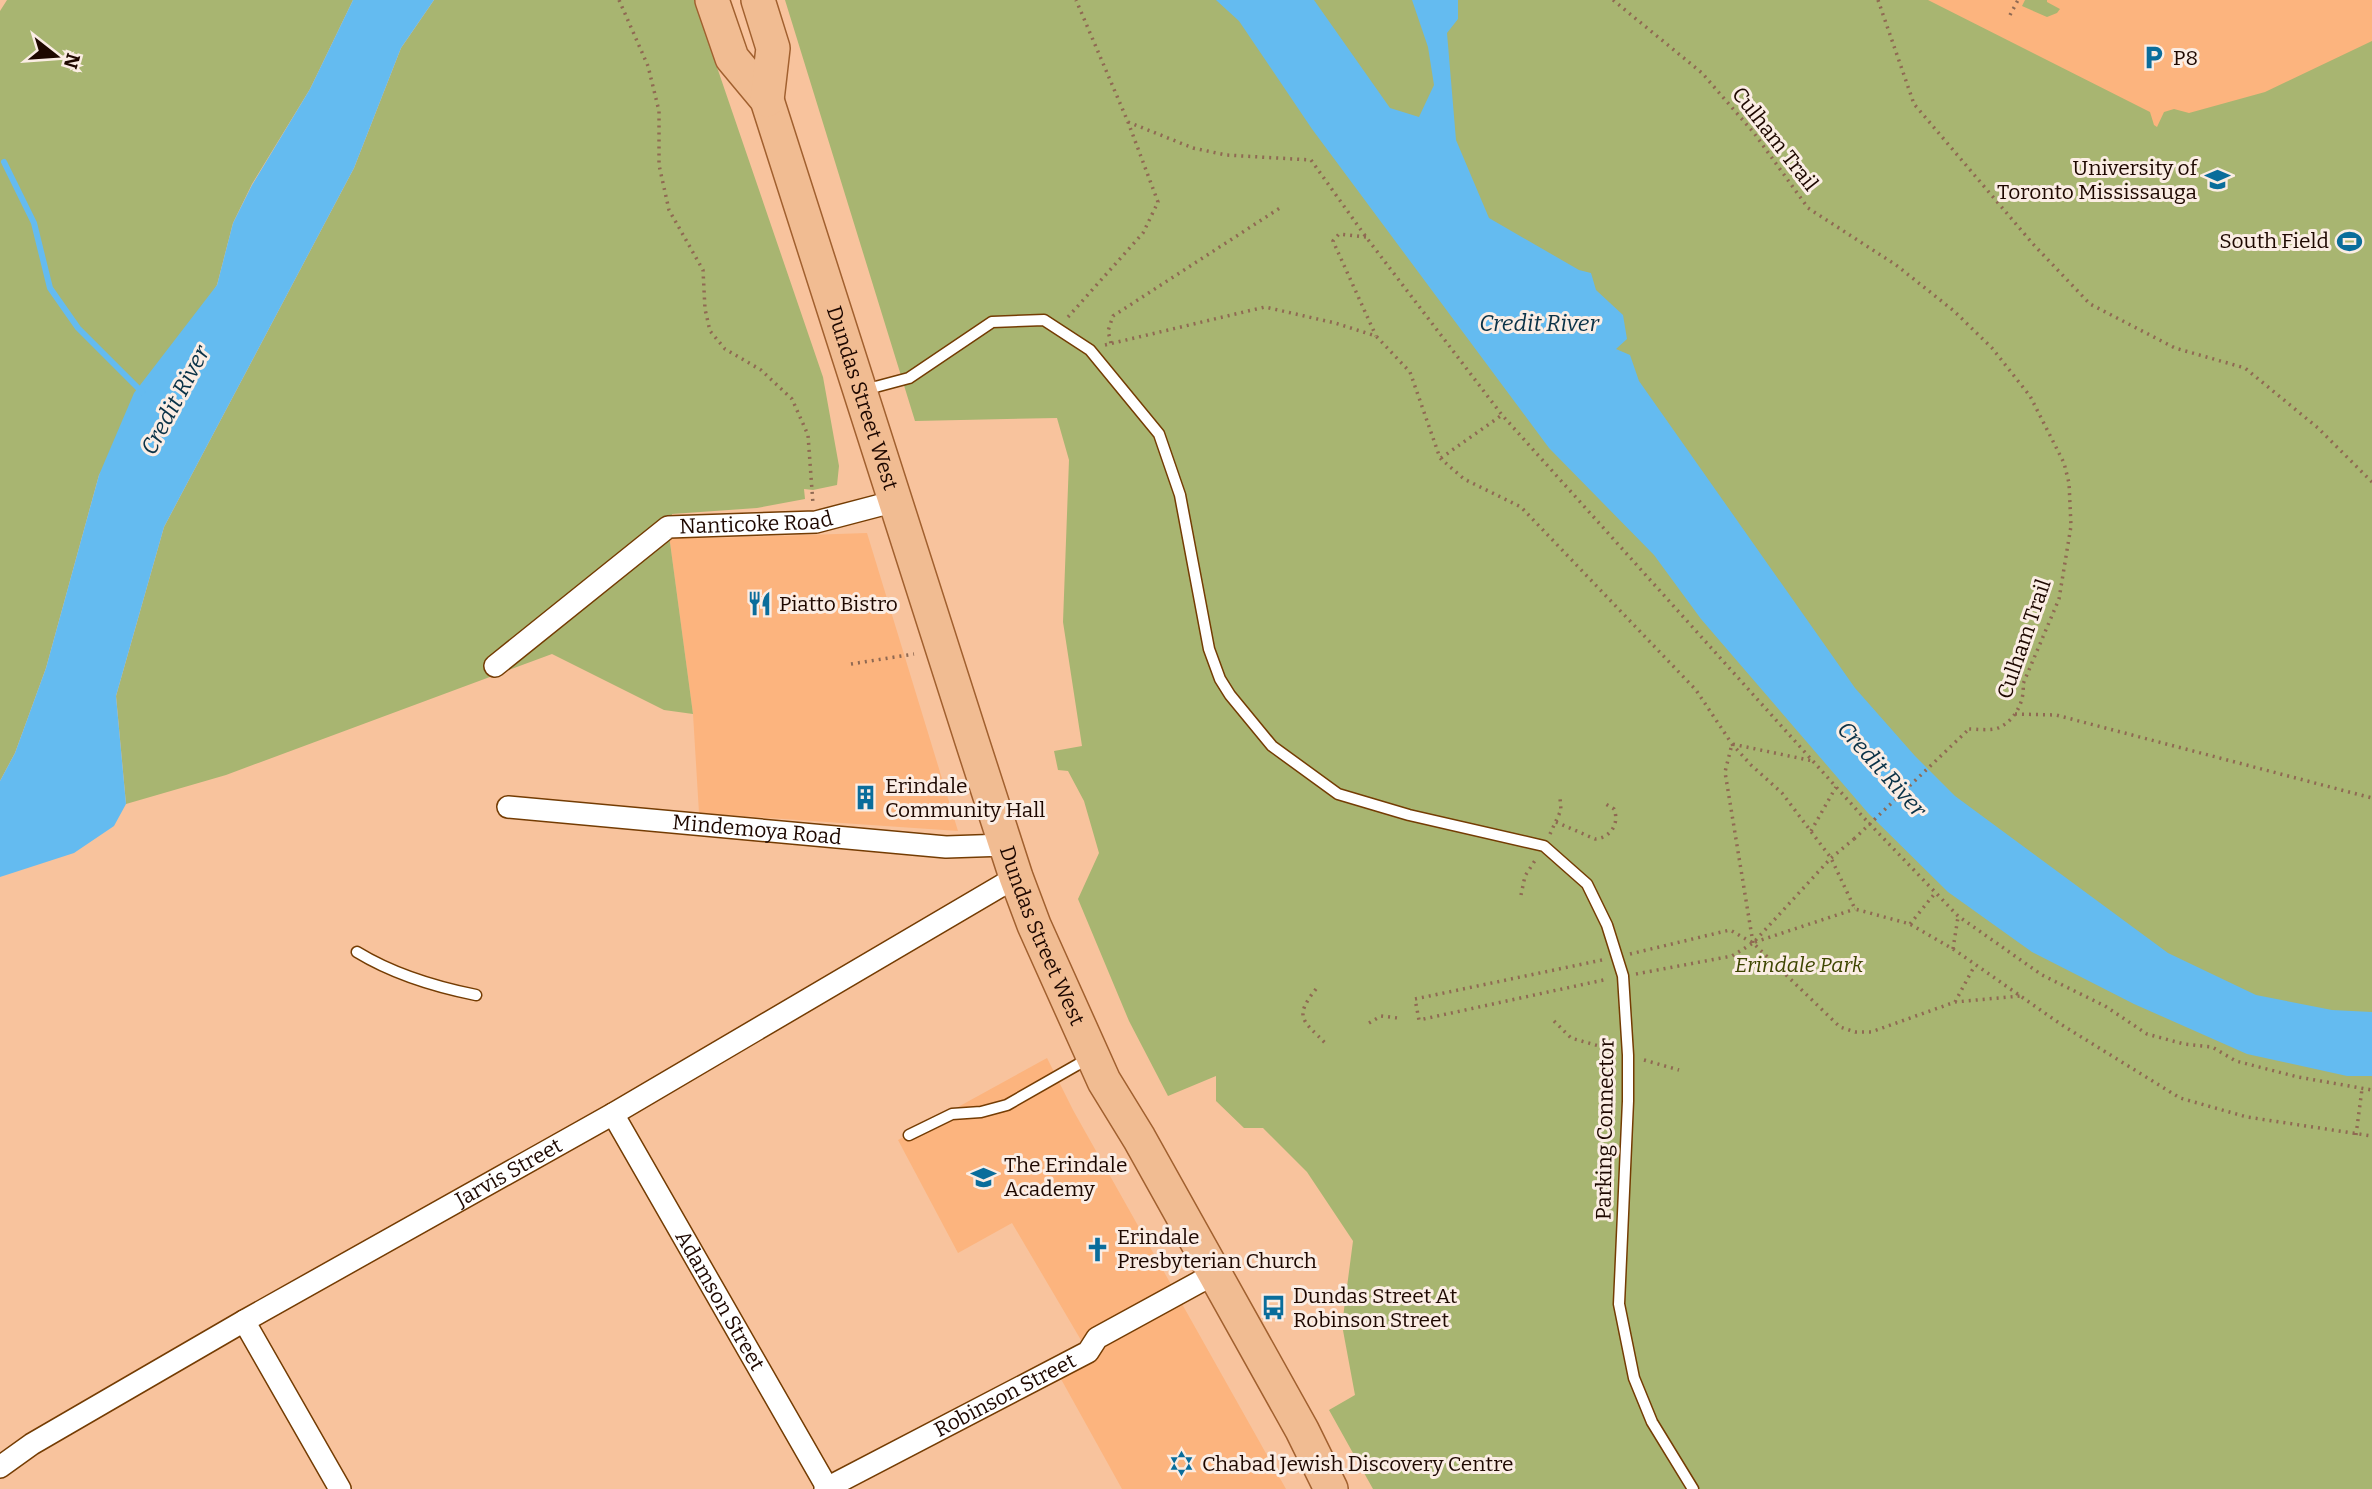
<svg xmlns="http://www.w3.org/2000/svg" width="2372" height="1489" viewBox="0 0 2372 1489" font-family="Bitter,serif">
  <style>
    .built { fill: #fcb47e }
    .green { fill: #a8b571 }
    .water { fill: #64bbf0 }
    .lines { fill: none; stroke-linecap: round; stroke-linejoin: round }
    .stream { stroke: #64bbf0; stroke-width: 6 }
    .service-casing { stroke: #743c03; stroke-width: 13 }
    .minor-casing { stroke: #743c03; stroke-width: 24 }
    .primary-casing { stroke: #a1602f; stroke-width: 36 }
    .path { stroke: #8f6952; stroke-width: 3.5; stroke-dasharray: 2 5; stroke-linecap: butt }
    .service { stroke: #fff; stroke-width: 10 }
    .minor { stroke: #fff; stroke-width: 21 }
    .primary { stroke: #f1bc92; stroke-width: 33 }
    .path-bridge { stroke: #8f6952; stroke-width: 3.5; stroke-dasharray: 2 5; stroke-linecap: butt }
    .labels { text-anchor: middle; stroke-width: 6; stroke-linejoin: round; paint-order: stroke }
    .poi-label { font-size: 21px; fill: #1e0800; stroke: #fbede4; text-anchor: start }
    .street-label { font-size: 21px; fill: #1e0800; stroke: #fbede4 }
    .park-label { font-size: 21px; font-style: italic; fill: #3d4500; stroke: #fbede4 }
    .water-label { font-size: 23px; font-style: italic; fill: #0a3247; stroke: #fbede4 }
  </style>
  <rect width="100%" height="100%" fill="#f8c39d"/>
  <path class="built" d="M 1773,0 L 2372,0 L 2372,482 L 1887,39 Z
    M 867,533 L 958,831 L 699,813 L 693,714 L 669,535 L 714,538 Z
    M 1047,1058 L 1073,1110 L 1286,1489 L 1122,1489 L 1056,1370 L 1088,1352 L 1012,1223 L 958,1253 L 898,1140 Z"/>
  <path class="green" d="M 7,0 L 353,0 L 310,89 L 252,184 L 233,223 L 217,285 L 99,475 L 46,668 L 15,753 L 0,781 L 0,11 Z
    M 434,0 L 694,0 L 823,377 L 839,466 L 837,485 L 813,490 L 804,489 L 805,499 L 757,508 L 672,514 L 669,535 L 693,714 L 664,710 L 552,654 L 226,775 L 126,804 L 116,696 L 164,527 L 354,168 L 401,48 Z
    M 785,0 L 1928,0 L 2150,112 L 2154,125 L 2157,127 L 2164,112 L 2174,109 L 2189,113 L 2265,92 L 2372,41 L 2372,1489 L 1373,1489 L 1329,1410 L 1355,1395 L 1342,1325 L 1353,1241 L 1307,1172 L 1263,1128 L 1244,1128 L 1216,1101 L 1216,1076 L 1168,1096 L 1129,1021 L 1078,899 L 1099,853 L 1084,801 L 1068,771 L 1058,770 L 1054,751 L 1082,746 L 1063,622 L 1069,460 L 1057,418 L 915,421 Z
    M 2025,0 L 2047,0 L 2047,2 L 2060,9 L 2057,13 L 2047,17 L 2022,6 Z"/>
  <path class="water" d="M 353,0 L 434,0 L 401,48 L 354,168 L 164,527 L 116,696 L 126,804 L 114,826 L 74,853 L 0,877 L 0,781 L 15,753 L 46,668 L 99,475 L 134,393 L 217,285 L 233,223 L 252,185 L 310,89 Z
    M 1216,0 L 1314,0 L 1390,108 L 1419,117 L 1434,85 L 1428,47 L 1412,0 L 1458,0 L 1458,19 L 1447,33 L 1456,140 L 1489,218 L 1579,270 L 1591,273 L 1596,290 L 1623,315 L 1627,339 L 1616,349 L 1630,355 L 1639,381 L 1855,688 L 1915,756 L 1955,796 L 2168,953 L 2256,995 L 2332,1010 L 2372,1012 L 2372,1076 L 2347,1076 L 2247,1054 L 2134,1004 L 2032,952 L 1948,892 L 1868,813 L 1701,619 L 1654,555 L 1549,448 L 1312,129 L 1239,21 Z"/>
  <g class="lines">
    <path class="stream" d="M 4,162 L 34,223 L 50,288 L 78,328 L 142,392"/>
    <defs>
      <path id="service" d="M 864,390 L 909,378 L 992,322 L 1044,320 L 1090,350 L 1159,434 L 1180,495 L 1209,649 L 1220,679 L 1230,695 L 1272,746 L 1338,794 L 1409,815 L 1544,846 L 1587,884 L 1607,925 L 1623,976 L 1628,1055 L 1628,1101 L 1619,1304 L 1634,1378 L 1652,1422 L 1693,1489
        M 357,952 C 393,974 436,987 476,995
        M 909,1135 L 952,1114 L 981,1112 L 1007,1105 L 1091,1057"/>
      <g id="minor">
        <path id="s1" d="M 495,666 L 668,527 L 816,522 L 896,501"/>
        <path id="s2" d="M 508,807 L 946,847 L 1006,845"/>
        <path id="s3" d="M 613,1114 L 828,1489"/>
        <path d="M 244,1321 L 340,1489"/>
        <path id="s4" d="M 0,1467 L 32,1444 L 244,1321 L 613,1114 L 1016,877"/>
        <path id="s5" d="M 825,1489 L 1088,1352 L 1097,1338 L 1214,1274"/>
      </g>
      <g id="primary">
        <path id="s6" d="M 712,0 L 732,58 L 767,100 L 972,741 L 1016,877 L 1034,925 L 1104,1081 L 1139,1138 L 1302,1430 L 1331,1489"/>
        <path d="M 758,0 L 773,48 L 767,100"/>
      </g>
    </defs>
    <use href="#service" class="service-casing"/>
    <use href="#minor" class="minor-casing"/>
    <use href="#primary" class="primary-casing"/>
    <path class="path" d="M 619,0 L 648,66 L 659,111 L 659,165 L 669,210 L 703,270 L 705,309 L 710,331 L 725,349 L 761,370 L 792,399 L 808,435 L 813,504
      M 1613,0 L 1702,73 L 1754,133 L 1808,208 L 1896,265 L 1954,311 L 1992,348 L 2030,396 L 2064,463 L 2069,483 L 2071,526 L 2059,599 L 2023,684 C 2025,701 2015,721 1998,728 C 1991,731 1977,729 1969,729
      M 1878,0 L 1914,104 L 2033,244 L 2090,304 L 2175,348 L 2245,368 L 2318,428 L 2372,482
      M 2010,15 L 2018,0
      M 1128,122 L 1193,148 L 1226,155 L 1311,160 L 1366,237 L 1502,415 L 1864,818 L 1958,916 L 2042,975 L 2105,1006 L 2147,1034 L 2184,1044 L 2212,1047 L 2236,1061 L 2298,1077 L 2372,1090
      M 1366,237 L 1339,234 L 1333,241 L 1376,336
      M 1068,317 L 1143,233 L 1158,202 L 1128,122 L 1076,0
      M 1111,343 L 1108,331 L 1113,316 L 1283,206
      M 1105,345 L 1265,307 L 1335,323 L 1376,336 L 1410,372 L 1440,458 L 1464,479 L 1521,507 L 1696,690 L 1732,744 L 1751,765 L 1782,793 L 1831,858 L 1855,909 L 1910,924 L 1953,949 L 2062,1025 L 2180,1098 L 2247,1117 L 2372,1136
      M 1441,458 L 1502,415
      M 851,664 L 914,654
      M 2015,714 L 2056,715 L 2372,798
      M 1556,822 L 1595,839 C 1610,838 1620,824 1614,809 L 1604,803
      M 1811,831 L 1836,787
      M 1550,834 L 1561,810 L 1560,798
      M 1521,895 L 1525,876 L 1536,859
      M 1910,924 L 1936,892
      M 1755,942 L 1855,909
      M 1753,943 L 1725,772 L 1732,744 L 1813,761
      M 1953,949 L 1958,917
      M 1630,954 L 1730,930 L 1753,943 L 1840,1027 L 1855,1032 L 1871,1032 L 1955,1002 L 2020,996
      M 1602,960 L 1415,999 L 1419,1020 L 1608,979
      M 1636,974 L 1732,956 L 1753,943 L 1831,858 L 1854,839
      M 1316,989 C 1293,1018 1303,1020 1326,1044
      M 1955,1002 L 1975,965
      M 1554,1021 L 1571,1038 L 1613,1050
      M 1369,1023 L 1381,1016 L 1398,1018
      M 1644,1060 L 1679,1070
      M 2356,1135 L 2362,1089"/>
    <use href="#service" class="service"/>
    <use href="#minor" class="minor"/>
    <use href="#primary" class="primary"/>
    <path class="path-bridge" d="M 1854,839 L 1969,729"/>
  </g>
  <defs>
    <symbol id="parking-bare" viewBox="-9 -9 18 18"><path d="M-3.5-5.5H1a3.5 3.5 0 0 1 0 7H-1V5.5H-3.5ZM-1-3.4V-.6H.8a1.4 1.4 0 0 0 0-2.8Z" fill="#0a6d9b" stroke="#fbede4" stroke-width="2.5" paint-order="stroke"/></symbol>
    <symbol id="university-bare" viewBox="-9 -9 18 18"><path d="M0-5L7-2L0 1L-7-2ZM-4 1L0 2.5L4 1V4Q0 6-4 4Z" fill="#0a6d9b" stroke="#fbede4" stroke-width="2.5" paint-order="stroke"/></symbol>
    <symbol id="stadium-bare" viewBox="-9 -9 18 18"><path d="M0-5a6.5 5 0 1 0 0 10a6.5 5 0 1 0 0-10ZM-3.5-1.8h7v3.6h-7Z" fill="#0a6d9b" stroke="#fbede4" stroke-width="2.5" paint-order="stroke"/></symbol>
    <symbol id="restaurant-bare" viewBox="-9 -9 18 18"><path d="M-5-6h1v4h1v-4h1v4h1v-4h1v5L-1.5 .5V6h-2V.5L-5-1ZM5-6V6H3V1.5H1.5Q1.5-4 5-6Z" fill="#0a6d9b" stroke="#fbede4" stroke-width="2.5" paint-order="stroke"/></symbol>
    <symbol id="building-bare" viewBox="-9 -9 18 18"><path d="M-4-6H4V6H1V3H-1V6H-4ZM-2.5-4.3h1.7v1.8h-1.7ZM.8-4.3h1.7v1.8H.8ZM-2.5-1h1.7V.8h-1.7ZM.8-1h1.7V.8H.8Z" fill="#0a6d9b" stroke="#fbede4" stroke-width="2.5" paint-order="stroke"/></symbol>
    <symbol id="school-bare" viewBox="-9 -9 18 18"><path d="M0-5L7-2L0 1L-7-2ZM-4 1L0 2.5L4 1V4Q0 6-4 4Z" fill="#0a6d9b" stroke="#fbede4" stroke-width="2.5" paint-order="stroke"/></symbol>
    <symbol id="church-bare" viewBox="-9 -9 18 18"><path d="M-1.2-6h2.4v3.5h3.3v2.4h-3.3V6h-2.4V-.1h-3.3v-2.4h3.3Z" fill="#0a6d9b" stroke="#fbede4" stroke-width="2.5" paint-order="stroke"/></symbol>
    <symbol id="bus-bare" viewBox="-9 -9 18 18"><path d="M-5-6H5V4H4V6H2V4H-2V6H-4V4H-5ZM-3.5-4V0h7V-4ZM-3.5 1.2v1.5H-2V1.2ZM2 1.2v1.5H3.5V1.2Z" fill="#0a6d9b" stroke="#fbede4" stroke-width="2.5" paint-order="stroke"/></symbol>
    <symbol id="synagogue-bare" viewBox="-9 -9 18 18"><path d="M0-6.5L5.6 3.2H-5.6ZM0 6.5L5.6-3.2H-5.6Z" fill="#0a6d9b" stroke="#fbede4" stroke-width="2.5" paint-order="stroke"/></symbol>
  </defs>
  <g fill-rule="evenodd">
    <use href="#parking-bare" x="2136" y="40" width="35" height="35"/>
    <use href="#university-bare" x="2200" y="162" width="35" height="35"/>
    <use href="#stadium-bare" x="2332" y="224" width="35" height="35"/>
    <use href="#restaurant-bare" x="742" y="586" width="35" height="35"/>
    <use href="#building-bare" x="848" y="780" width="35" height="35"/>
    <use href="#school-bare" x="966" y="1160" width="35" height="35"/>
    <use href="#church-bare" x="1080" y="1232" width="35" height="35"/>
    <use href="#bus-bare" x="1256" y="1290" width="35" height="35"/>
    <use href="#synagogue-bare" x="1164" y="1446" width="35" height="35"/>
  </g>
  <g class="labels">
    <g class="poi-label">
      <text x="2173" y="65">P8</text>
      <text x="2197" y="175" text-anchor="end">University of<tspan x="2197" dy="24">Toronto Mississauga</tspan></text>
      <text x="2329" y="248" text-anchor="end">South Field</text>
      <text x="779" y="611">Piatto Bistro</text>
      <text x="885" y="793">Erindale<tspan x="885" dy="24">Community Hall</tspan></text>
      <text x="1004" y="1172">The Erindale<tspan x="1004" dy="24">Academy</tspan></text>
      <text x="1117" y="1244">Erindale<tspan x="1117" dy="24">Presbyterian Church</tspan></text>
      <text x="1293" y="1303">Dundas Street At<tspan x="1293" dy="24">Robinson Street</tspan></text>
      <text x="1202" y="1471">Chabad Jewish Discovery Centre</text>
    </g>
    <g class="street-label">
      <text transform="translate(1775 139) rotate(52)" y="7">Culham Trail</text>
      <text dy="7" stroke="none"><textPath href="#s6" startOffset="429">Dundas Street West</textPath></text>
      <text dy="7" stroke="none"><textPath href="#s1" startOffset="310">Nanticoke Road</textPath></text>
      <text transform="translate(2024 639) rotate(-71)" y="7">Culham Trail</text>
      <text dy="7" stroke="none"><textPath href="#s2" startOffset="250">Mindemoya Road</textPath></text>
      <text dy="7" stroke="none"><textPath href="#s6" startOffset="996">Dundas Street West</textPath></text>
      <text transform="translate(1605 1129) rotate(-89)" y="7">Parking Connector</text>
      <text dy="7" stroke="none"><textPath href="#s4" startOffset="588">Jarvis Street</textPath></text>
      <text dy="7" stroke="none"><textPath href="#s3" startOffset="215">Adamson Street</textPath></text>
      <text dy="7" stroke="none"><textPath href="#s5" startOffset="203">Robinson Street</textPath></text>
    </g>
    <g class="park-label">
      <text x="1799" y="972">Erindale Park</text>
    </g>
    <g class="water-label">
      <text x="1539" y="331">Credit River</text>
      <text transform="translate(175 400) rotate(-62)" y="8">Credit River</text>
      <text transform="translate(1882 769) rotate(48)" y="8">Credit River</text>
    </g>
  </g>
  <g transform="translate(56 56) rotate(107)" stroke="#fbede4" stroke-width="5" paint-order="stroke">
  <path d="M0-5L12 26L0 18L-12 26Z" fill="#1e0800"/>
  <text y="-10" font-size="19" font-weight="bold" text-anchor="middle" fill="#1e0800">N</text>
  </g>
</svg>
